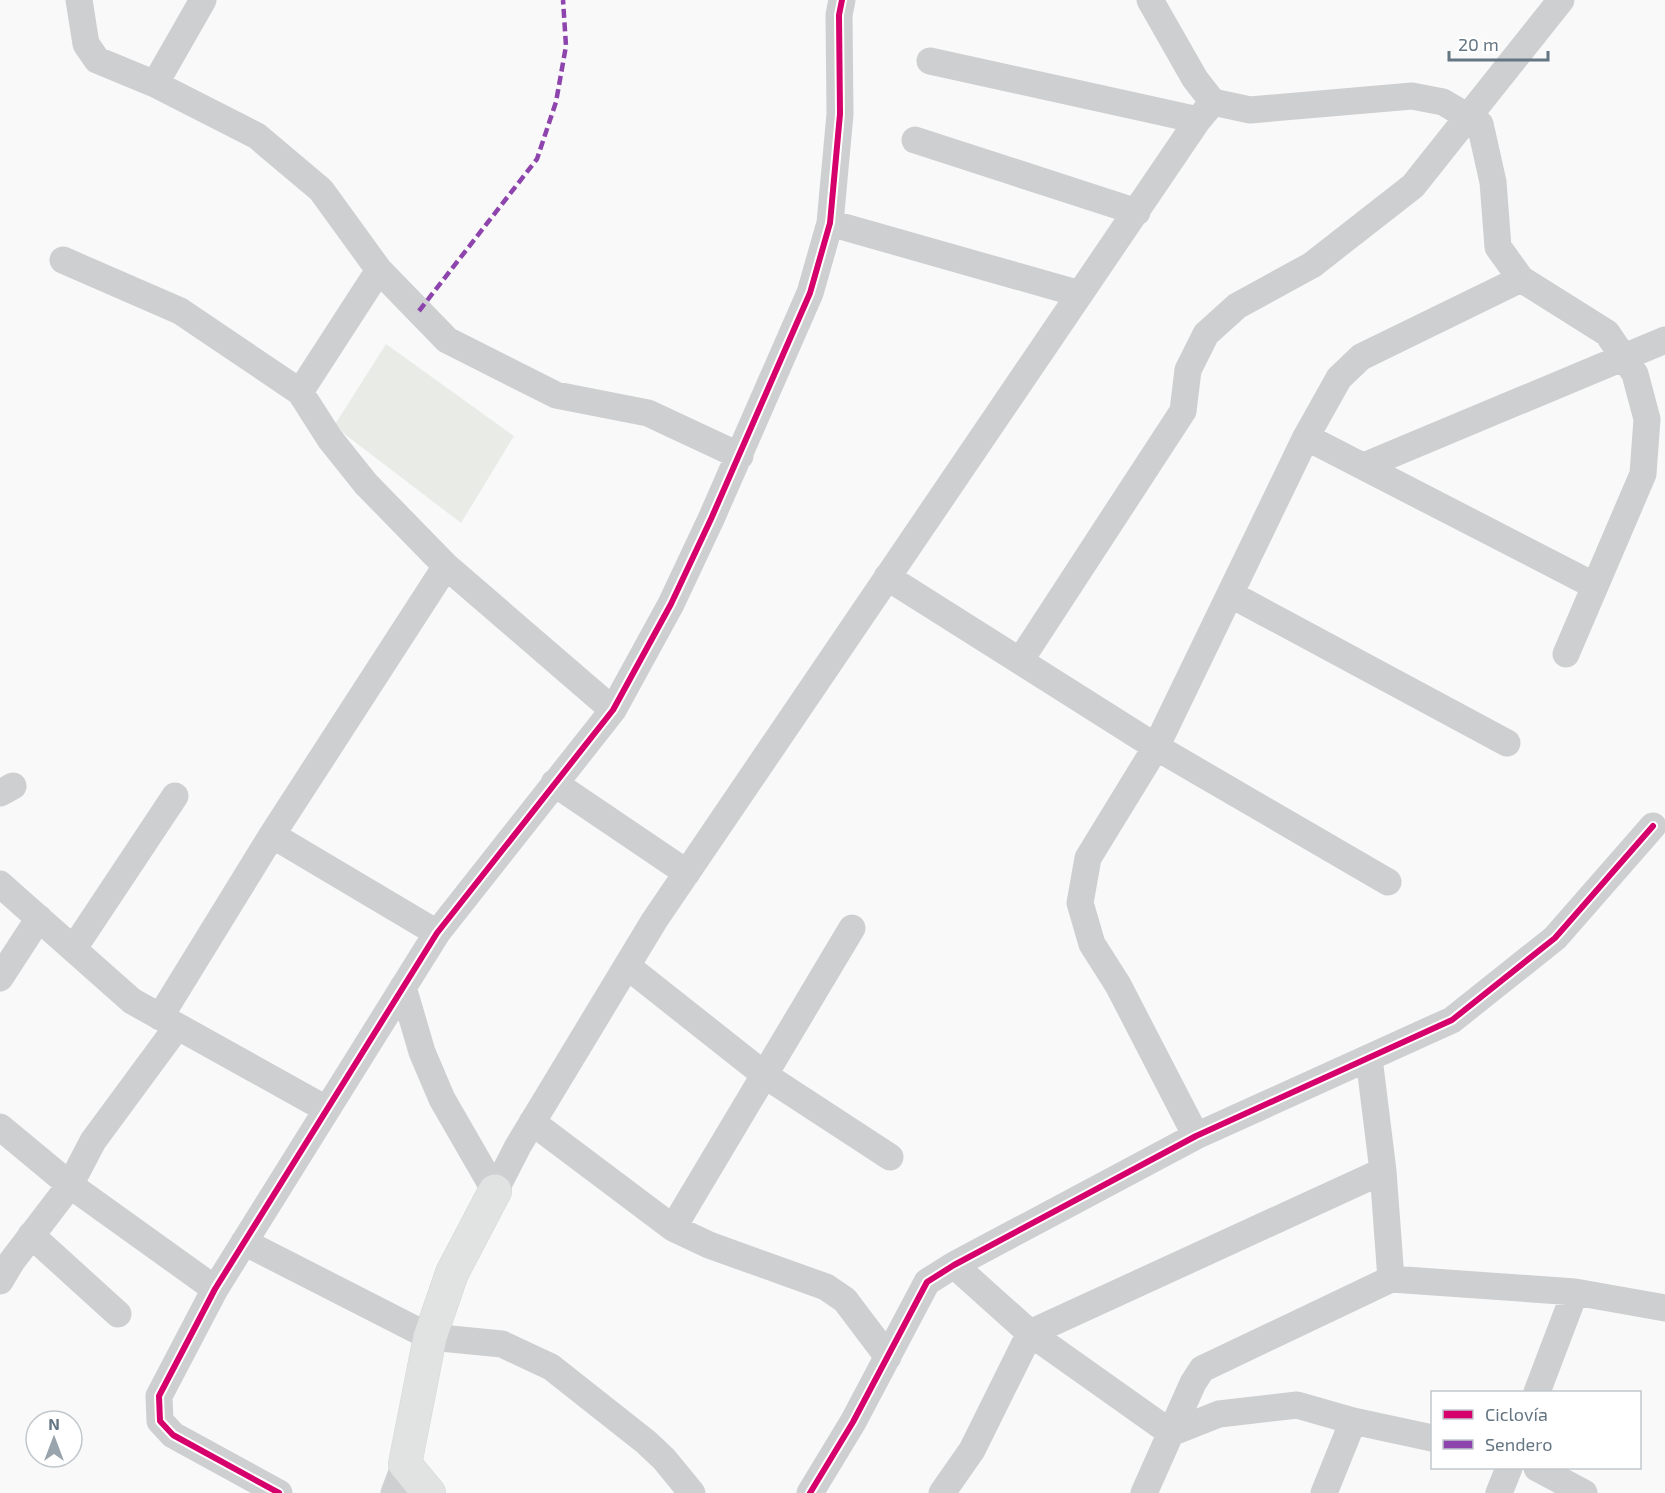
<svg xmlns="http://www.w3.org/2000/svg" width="1665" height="1493" viewBox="0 0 1665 1493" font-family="'Exo 2',sans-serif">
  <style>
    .green { fill: #e8ebe6 }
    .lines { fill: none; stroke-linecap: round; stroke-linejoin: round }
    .secondary-casing { stroke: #d5d6d7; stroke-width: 34 }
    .street { stroke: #cecfd0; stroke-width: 27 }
    .secondary { stroke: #e1e2e2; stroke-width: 33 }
    .quiet { stroke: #8e44ad; stroke-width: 4.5; stroke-dasharray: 9 4.5; stroke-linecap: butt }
    .cycleway-casing { stroke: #fff; stroke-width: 10 }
    .cycleway { stroke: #d6006c; stroke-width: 6 }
  </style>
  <rect width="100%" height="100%" fill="#f9f9f9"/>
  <path class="green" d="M 386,344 L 514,436 L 461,523 L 334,426 Z"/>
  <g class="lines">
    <defs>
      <path id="secondary" d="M 429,1493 L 405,1464 L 430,1337 L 452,1273 L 495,1191"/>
    </defs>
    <use href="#secondary" class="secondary-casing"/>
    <path class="street" d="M 79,0 L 86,44 L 97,60 L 155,84 L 257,136 L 321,190 L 379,270 L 447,340 L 556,395 L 648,413 L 740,456
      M 1150,0 L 1195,79 L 1213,102 L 1250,110 L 1412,96 L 1443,102 L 1480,124 L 1493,182 L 1498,247 L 1521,279 L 1607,333 L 1635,374 L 1647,419 L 1643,474 L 1566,654
      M 930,61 L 1198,120
      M 155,84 L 203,0
      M 915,140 L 1137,212
      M 830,223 L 1080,294
      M 63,260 L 180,311 L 300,392 L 330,439 L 366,484 L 446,566 L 613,710
      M 300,392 L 379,270
      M 1306,437 L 1595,586
      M 1364,466 L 1665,340
      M 887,577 L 1156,747 L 1388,882
      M 1230,594 L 1507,743
      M 1020,661 L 1183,411 L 1188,370 L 1206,334 L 1237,306 L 1312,265 L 1413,186 L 1561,0
      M 554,783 L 687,873
      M 0,793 L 13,786
      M 272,835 L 437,933
      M 0,884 L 132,1001 L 326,1109
      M 74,948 L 175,796
      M 627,966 L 766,1076 L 890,1157
      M 0,978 L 39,918
      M 403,987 L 422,1052 L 442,1099 L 495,1191
      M 160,1017 L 272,835 L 446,566
      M 1369,1058 L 1383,1171 L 1391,1279 L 1575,1292 L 1665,1308
      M 532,1122 L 673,1228 L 709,1245 L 826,1287 L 845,1300 L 888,1357
      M 0,1127 L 70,1185 L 215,1289
      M 1196,1136 L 1118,985 L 1092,944 L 1080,903 L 1088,858 L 1156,747 L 1306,437 L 1339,378 L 1361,357 L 1521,279
      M 495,1191 L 518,1146 L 654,921 L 1198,120 L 1213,102
      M 673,1228 L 852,928
      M 31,1235 L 118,1314
      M 244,1242 L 430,1337 L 502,1344 L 551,1367 L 646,1442 L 664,1459 L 692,1493
      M 954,1265 L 1030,1333 L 1171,1433 L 1219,1414 L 1297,1405 L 1353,1421 L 1432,1438
      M 0,1281 L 12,1261 L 70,1185 L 93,1141 L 177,1027
      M 1537,1392 L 1575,1292
      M 1537,1468 L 1584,1493
      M 279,1493 L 173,1435 L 160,1421 L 159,1396 L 215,1289 L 437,933 L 613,710 L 671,604 L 711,519 L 810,293 L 830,223 L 840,114 L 839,15 L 842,0
      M 394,1493 L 405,1464
      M 810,1493 L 853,1422 L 927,1282 L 954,1265 L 1196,1136 L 1452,1020 L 1555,938 L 1653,826
      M 942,1493 L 972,1450 L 1030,1333 L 1383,1171
      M 1144,1493 L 1193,1383 L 1202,1369 L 1391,1279
      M 1324,1493 L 1353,1421
      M 1499,1493 L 1509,1468"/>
    <use href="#secondary" class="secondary"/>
    <path class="quiet" d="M 419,311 L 537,159 L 556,102 L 566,46 L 563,0"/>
    <defs>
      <path id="cycleway" d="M 279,1493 L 173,1435 L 160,1421 L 159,1396 L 215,1289 L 437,933 L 613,710 L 671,604 L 711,519 L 810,293 L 830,223 L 840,114 L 839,15 L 842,0
        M 810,1493 L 853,1422 L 927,1282 L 954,1265 L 1196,1136 L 1452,1020 L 1555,938 L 1653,826"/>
    </defs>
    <use href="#cycleway" class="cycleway-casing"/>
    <use href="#cycleway" class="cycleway"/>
  </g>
  <rect x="1431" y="1391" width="210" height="78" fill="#ffffff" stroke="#c1c8cd" stroke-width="1.5"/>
  <rect x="1443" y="1410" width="30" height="9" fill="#d6006c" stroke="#c1c8cd" stroke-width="1.5"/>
  <text x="1485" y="1421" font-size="18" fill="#657683">Ciclovía</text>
  <rect x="1443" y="1440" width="30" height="9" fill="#8e44ad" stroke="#c1c8cd" stroke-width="1.5"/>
  <text x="1485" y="1451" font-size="18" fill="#657683">Sendero</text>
  <g transform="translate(54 1439)"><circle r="28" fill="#ffffff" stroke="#c1c8cd" stroke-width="1.5"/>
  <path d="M0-4.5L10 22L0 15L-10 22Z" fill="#99a4ac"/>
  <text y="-9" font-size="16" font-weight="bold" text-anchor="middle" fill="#657683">N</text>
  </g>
  <path d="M1449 51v9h99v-9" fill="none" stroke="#657683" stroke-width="3"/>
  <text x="1458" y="51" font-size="18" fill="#657683" stroke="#ffffff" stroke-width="4.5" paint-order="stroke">20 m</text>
</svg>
